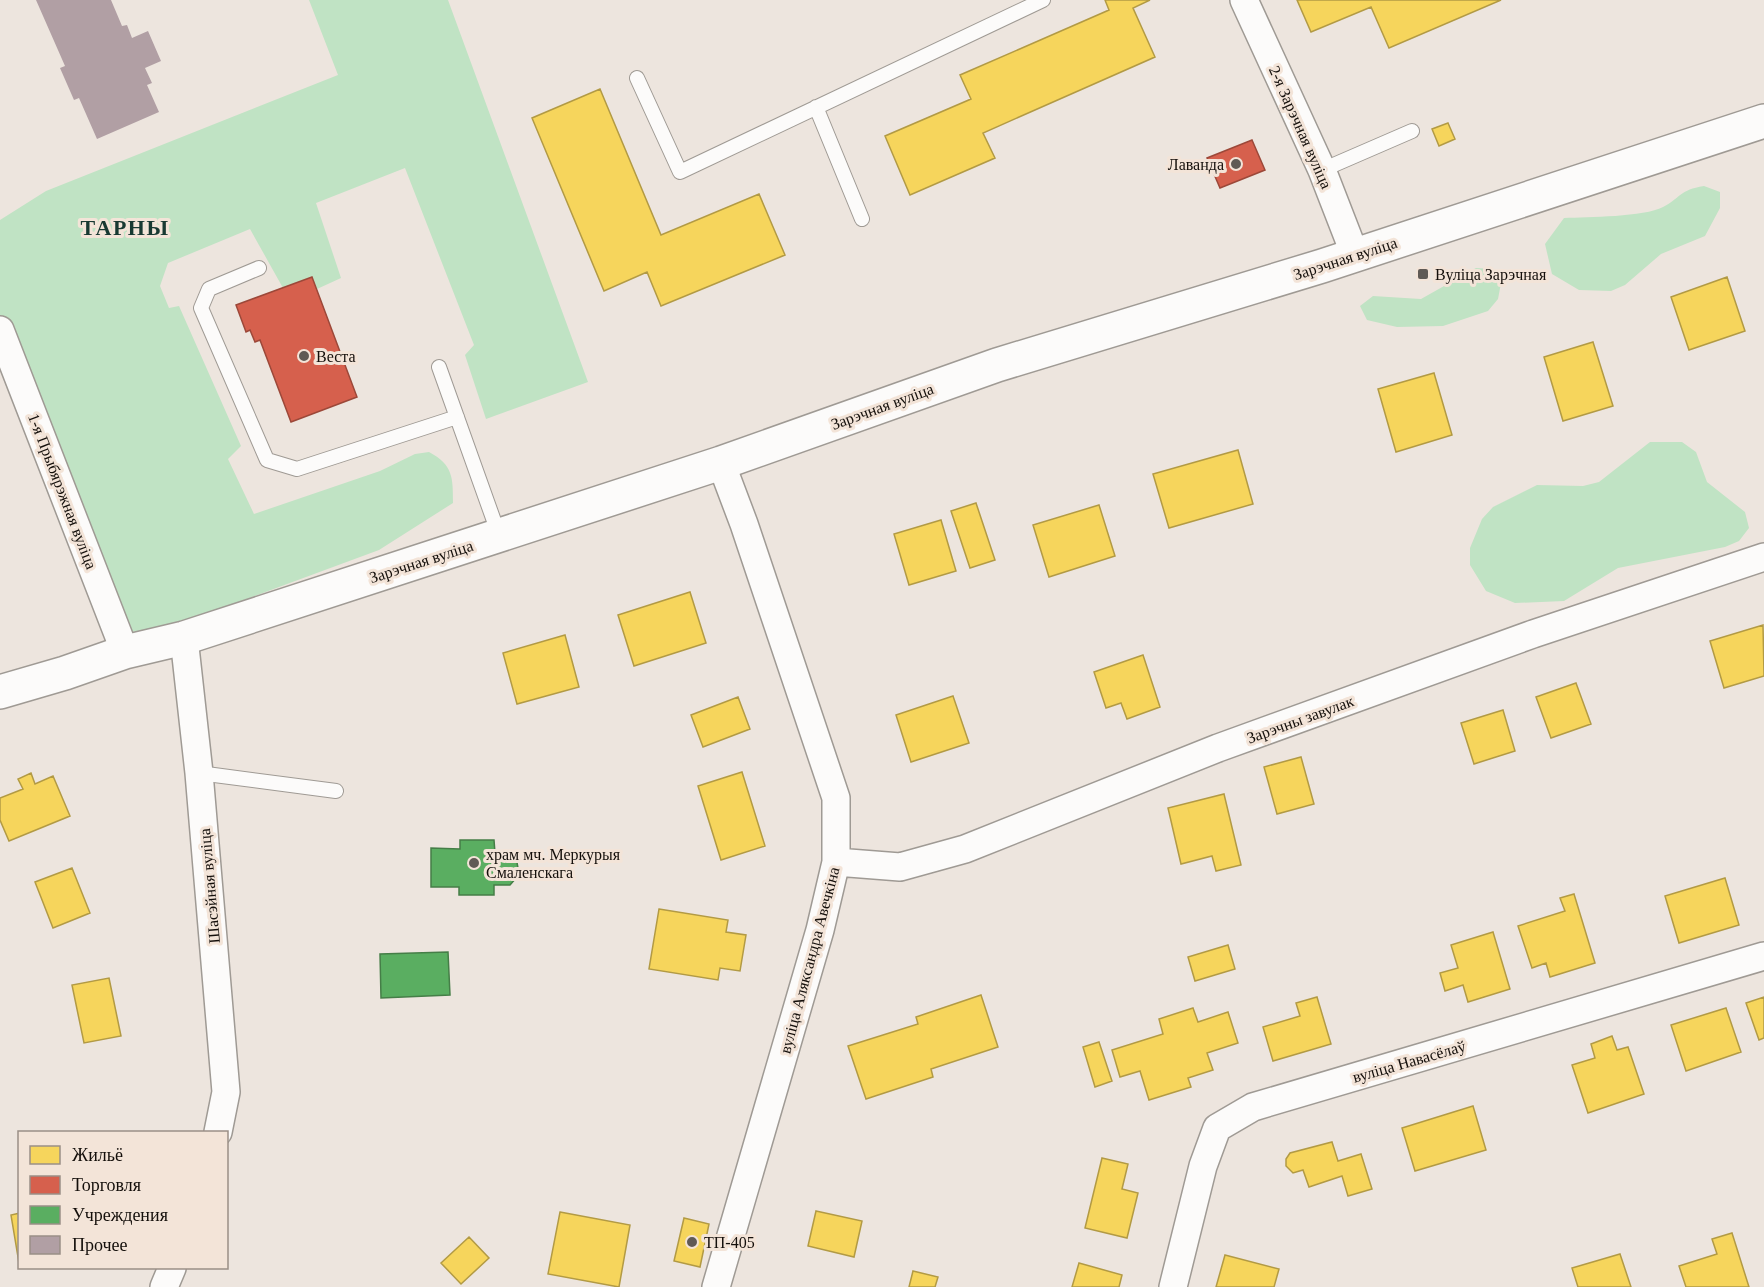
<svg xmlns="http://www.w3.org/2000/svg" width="1764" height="1287" viewBox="0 0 1764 1287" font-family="'Times New Roman',serif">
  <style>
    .green { fill: #c0e3c4 }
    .homes { fill: #f6d55c; stroke: #b29a44; stroke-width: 1.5 }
    .shops { fill: #d6604d; stroke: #9c4839; stroke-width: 1.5 }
    .public { fill: #5aae61; stroke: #457e47; stroke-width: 1.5 }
    .building { fill: #b19fa4 }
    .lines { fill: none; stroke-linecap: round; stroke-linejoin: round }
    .lane-casing { stroke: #9f9a94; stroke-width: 16 }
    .street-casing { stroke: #9f9a94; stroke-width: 30 }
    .secondary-casing { stroke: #9f9a94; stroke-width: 36 }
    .lane { stroke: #fcfbfa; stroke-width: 14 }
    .street { stroke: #fcfbfa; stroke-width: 27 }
    .secondary { stroke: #fcfbfa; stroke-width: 33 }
    .poi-dot { fill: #605a55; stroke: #f3e4d8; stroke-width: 2 }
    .labels { text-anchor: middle; stroke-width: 6; stroke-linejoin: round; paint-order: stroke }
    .street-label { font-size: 16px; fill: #140f0b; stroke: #f3e4d8 }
    .poi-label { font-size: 16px; fill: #140f0b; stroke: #f3e4d8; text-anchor: start }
    .district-label { font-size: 22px; font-weight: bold; letter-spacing: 1.5px; fill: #183932; stroke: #f3e4d8 }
  </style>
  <rect width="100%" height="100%" fill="#ede5de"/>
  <path class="green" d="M 309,0 L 448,0 L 588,382 L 486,419 L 465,355 L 474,345 L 405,168 L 316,203 L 341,278 L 317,289 L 312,277 L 283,288 L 250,229 L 168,263 L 160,286 L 169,308 L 179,306 L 241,446 L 228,459 L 254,514 L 380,471 L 415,454 L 429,452 C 453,465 453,477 453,503 L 379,550 L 171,627 L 124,633 L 0,331 L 0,220 L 46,191 L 338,75 Z
    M 1704,186 L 1720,192 L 1720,208 L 1705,236 L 1661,254 L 1625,285 L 1611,291 L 1579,290 L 1552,274 L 1545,244 L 1564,218 C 1588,217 1644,217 1663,207 C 1682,197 1679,190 1704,186 Z
    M 1476,268 L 1492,269 L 1501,283 L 1498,299 L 1488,311 L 1443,326 L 1397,327 L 1367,320 L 1360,306 L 1373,296 L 1421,299 Z
    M 1650,442 L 1682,442 L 1696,452 L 1707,482 L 1745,512 L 1749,528 L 1739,541 L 1725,547 L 1618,568 L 1564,601 L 1515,603 L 1486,591 L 1470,565 L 1470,548 L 1482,519 L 1493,507 L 1537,485 L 1583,486 L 1599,482 Z"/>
  <path class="homes" d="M 1105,0 L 1150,0 L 1133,8 L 1155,57 L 983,133 L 995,158 L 910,195 L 885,136 L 971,99 L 960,75 L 1109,10 Z
    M 1297,0 L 1501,0 L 1389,48 L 1371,7 L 1311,32 Z
    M 600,89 L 661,235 L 759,194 L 785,255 L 661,306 L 647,272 L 604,291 L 532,118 Z
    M 1448,123 L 1455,139 L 1439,146 L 1432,129 Z
    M 1727,277 L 1745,331 L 1689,350 L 1671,297 Z
    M 1593,342 L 1613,406 L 1563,421 L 1544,357 Z
    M 1434,373 L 1452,435 L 1396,452 L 1378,389 Z
    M 1238,450 L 1253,504 L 1169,528 L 1153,474 Z
    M 976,503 L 995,560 L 970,568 L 951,511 Z
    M 1099,505 L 1115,556 L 1049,577 L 1033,525 Z
    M 941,520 L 956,571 L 909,585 L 894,534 Z
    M 690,592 L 706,643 L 634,666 L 618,615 Z
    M 1763,625 L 1764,676 L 1724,688 L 1710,641 Z
    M 565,635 L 579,687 L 517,704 L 503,653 Z
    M 1143,655 L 1160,707 L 1127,719 L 1121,703 L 1106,708 L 1094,672 Z
    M 1576,683 L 1591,724 L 1551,738 L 1536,697 Z
    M 953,696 L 969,743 L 911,762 L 896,715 Z
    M 738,697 L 750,729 L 703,747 L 691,715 Z
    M 1503,710 L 1515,751 L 1474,764 L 1461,723 Z
    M 1301,757 L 1314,804 L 1277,814 L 1264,767 Z
    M 742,772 L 765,846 L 721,860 L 698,786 Z
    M 31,773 L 35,784 L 53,776 L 70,816 L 9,841 L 0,820 L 0,798 L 23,789 L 18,779 Z
    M 1224,794 L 1241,865 L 1216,871 L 1212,856 L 1181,864 L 1168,808 Z
    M 72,868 L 90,913 L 53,928 L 35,882 Z
    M 1725,878 L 1739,925 L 1679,943 L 1665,896 Z
    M 1574,894 L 1595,963 L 1550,977 L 1546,963 L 1532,968 L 1518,926 L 1565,911 L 1560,898 Z
    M 659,909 L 728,920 L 726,932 L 746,935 L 740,971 L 720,968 L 718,980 L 649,969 Z
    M 1493,932 L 1510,989 L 1468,1002 L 1463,985 L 1445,991 L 1440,973 L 1458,968 L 1451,945 Z
    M 1228,945 L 1235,969 L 1195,981 L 1188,957 Z
    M 109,978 L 121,1036 L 84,1043 L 72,985 Z
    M 981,995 L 998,1047 L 931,1069 L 933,1077 L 866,1099 L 848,1046 L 918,1024 L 916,1017 Z
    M 1317,997 L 1331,1044 L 1273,1061 L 1263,1027 L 1300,1016 L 1296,1003 Z
    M 1764,997 L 1764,1038 L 1759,1040 L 1746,1003 Z
    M 1193,1008 L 1198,1022 L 1228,1012 L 1238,1043 L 1207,1053 L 1213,1070 L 1188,1078 L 1191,1087 L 1149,1100 L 1140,1071 L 1120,1077 L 1112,1050 L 1163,1034 L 1159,1019 Z
    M 1726,1008 L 1741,1052 L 1686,1071 L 1671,1025 Z
    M 1612,1036 L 1617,1050 L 1628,1047 L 1644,1094 L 1588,1113 L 1572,1065 L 1595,1058 L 1591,1044 Z
    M 1099,1042 L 1112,1081 L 1095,1087 L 1083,1047 Z
    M 1473,1106 L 1486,1150 L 1415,1171 L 1402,1128 Z
    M 1332,1142 L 1338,1161 L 1361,1154 L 1372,1189 L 1348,1196 L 1342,1176 L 1309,1187 L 1303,1170 L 1293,1173 L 1286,1166 L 1286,1159 L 1290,1153 Z
    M 1102,1158 L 1128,1164 L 1122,1189 L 1138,1193 L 1127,1238 L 1085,1228 Z
    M 816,1211 L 862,1221 L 854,1257 L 808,1246 Z
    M 560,1212 L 630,1225 L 619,1287 L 548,1274 Z
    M 20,1213 L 20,1263 L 19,1263 L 11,1215 Z
    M 684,1218 L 709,1224 L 700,1267 L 674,1261 Z
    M 1732,1233 L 1749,1287 L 1686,1287 L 1679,1266 L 1717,1254 L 1712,1239 Z
    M 469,1237 L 489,1258 L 461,1284 L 441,1263 Z
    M 1620,1254 L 1631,1287 L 1578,1287 L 1572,1268 Z
    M 1225,1255 L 1279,1269 L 1274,1287 L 1216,1287 Z
    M 1079,1263 L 1122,1275 L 1119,1287 L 1072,1287 Z
    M 913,1271 L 938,1277 L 935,1287 L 909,1287 Z"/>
  <path class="shops" d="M 1252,140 L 1265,170 L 1220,188 L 1207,158 Z
    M 312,277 L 357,397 L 291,422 L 260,340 L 255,342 L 250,330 L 246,332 L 236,305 Z"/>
  <path class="public" d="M 460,840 L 494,840 L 495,853 L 509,853 L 516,857 L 518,868 L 517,877 L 510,885 L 494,885 L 494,895 L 459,895 L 459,887 L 431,887 L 431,848 L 460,849 Z
    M 448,952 L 450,995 L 381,998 L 380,954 Z"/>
  <path class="building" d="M 36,0 L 111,0 L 122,26 L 127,25 L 132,38 L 148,31 L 161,61 L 145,68 L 152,83 L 147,85 L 159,112 L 97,139 L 79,98 L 74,100 L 60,68 L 65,66 Z"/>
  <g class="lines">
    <defs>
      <path id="lane" d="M 637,78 L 680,172 L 1043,0
        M 816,107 L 862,219
        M 1322,170 L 1412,131
        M 259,268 L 209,289 L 201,308 L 267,460 L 297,469 L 457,417
        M 439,367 L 499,535
        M 199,773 L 336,791"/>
      <path id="street" d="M 1244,0 L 1322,170 L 1355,255
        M 0,330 L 125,652
        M 184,638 L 199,773 L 226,1092 L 218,1132
        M 836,862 L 900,867 L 965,849 L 1218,748 L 1533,634 L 1764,557
        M 164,1287 L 172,1268
        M 716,1287 L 820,930 L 836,862 L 836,798 L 744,524 L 721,463
        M 1173,1287 L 1203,1166 L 1217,1128 L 1253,1107 L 1764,956"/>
      <path id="secondary" d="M 0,692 L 65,673 L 125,652 L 184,638 L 721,463 L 997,365 L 1322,266 L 1764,121"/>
    </defs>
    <use href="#lane" class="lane-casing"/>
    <use href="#street" class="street-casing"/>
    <use href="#secondary" class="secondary-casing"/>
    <use href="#lane" class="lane"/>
    <use href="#street" class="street"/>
    <use href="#secondary" class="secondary"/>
  </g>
  <g class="poi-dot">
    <circle cx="1236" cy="164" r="6"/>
    <rect x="1417" y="268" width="12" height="12" rx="3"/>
    <circle cx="304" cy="356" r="6"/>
    <circle cx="474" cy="863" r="6"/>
    <circle cx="692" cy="1242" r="6"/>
  </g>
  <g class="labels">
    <g class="street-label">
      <text transform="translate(1301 127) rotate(66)" y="6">2-я Зарэчная вуліца</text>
      <text transform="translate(1345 258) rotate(-18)" y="6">Зарэчная вуліца</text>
      <text transform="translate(882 406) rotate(-20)" y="6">Зарэчная вуліца</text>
      <text transform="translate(63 491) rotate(69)" y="6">1-я Прыбярэжная вуліца</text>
      <text transform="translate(421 561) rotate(-18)" y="6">Зарэчная вуліца</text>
      <text transform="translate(1300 719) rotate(-20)" y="6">Зарэчны завулак</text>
      <text transform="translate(209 886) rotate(-95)" y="6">Шасэйная вуліца</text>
      <text transform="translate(809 960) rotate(-75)" y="6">вуліца Аляксандра Авечкіна</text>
      <text transform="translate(1409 1061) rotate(-16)" y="6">вуліца Навасёлаў</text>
    </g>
    <g class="poi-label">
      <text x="1224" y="170" text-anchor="end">Лаванда</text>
      <text x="1435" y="280">Вуліца Зарэчная</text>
      <text x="316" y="362">Веста</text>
      <text x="486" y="860">храм мч. Меркурыя<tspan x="486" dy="18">Смаленскага</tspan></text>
      <text x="704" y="1248">ТП-405</text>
    </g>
    <g class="district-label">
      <text x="125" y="235">ТАРНЫ</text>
    </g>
  </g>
  <rect x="18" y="1131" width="210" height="138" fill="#f3e4d8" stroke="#9a8f86" stroke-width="1.5"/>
  <rect x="30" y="1146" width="30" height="18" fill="#f6d55c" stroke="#9a8f86" stroke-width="1.5"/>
  <text x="72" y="1161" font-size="18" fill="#140f0b">Жильё</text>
  <rect x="30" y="1176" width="30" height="18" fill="#d6604d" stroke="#9a8f86" stroke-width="1.5"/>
  <text x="72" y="1191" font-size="18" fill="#140f0b">Торговля</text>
  <rect x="30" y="1206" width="30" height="18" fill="#5aae61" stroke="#9a8f86" stroke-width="1.5"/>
  <text x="72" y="1221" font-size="18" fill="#140f0b">Учреждения</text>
  <rect x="30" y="1236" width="30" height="18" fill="#b19fa4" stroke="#9a8f86" stroke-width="1.5"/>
  <text x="72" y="1251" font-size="18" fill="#140f0b">Прочее</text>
</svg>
